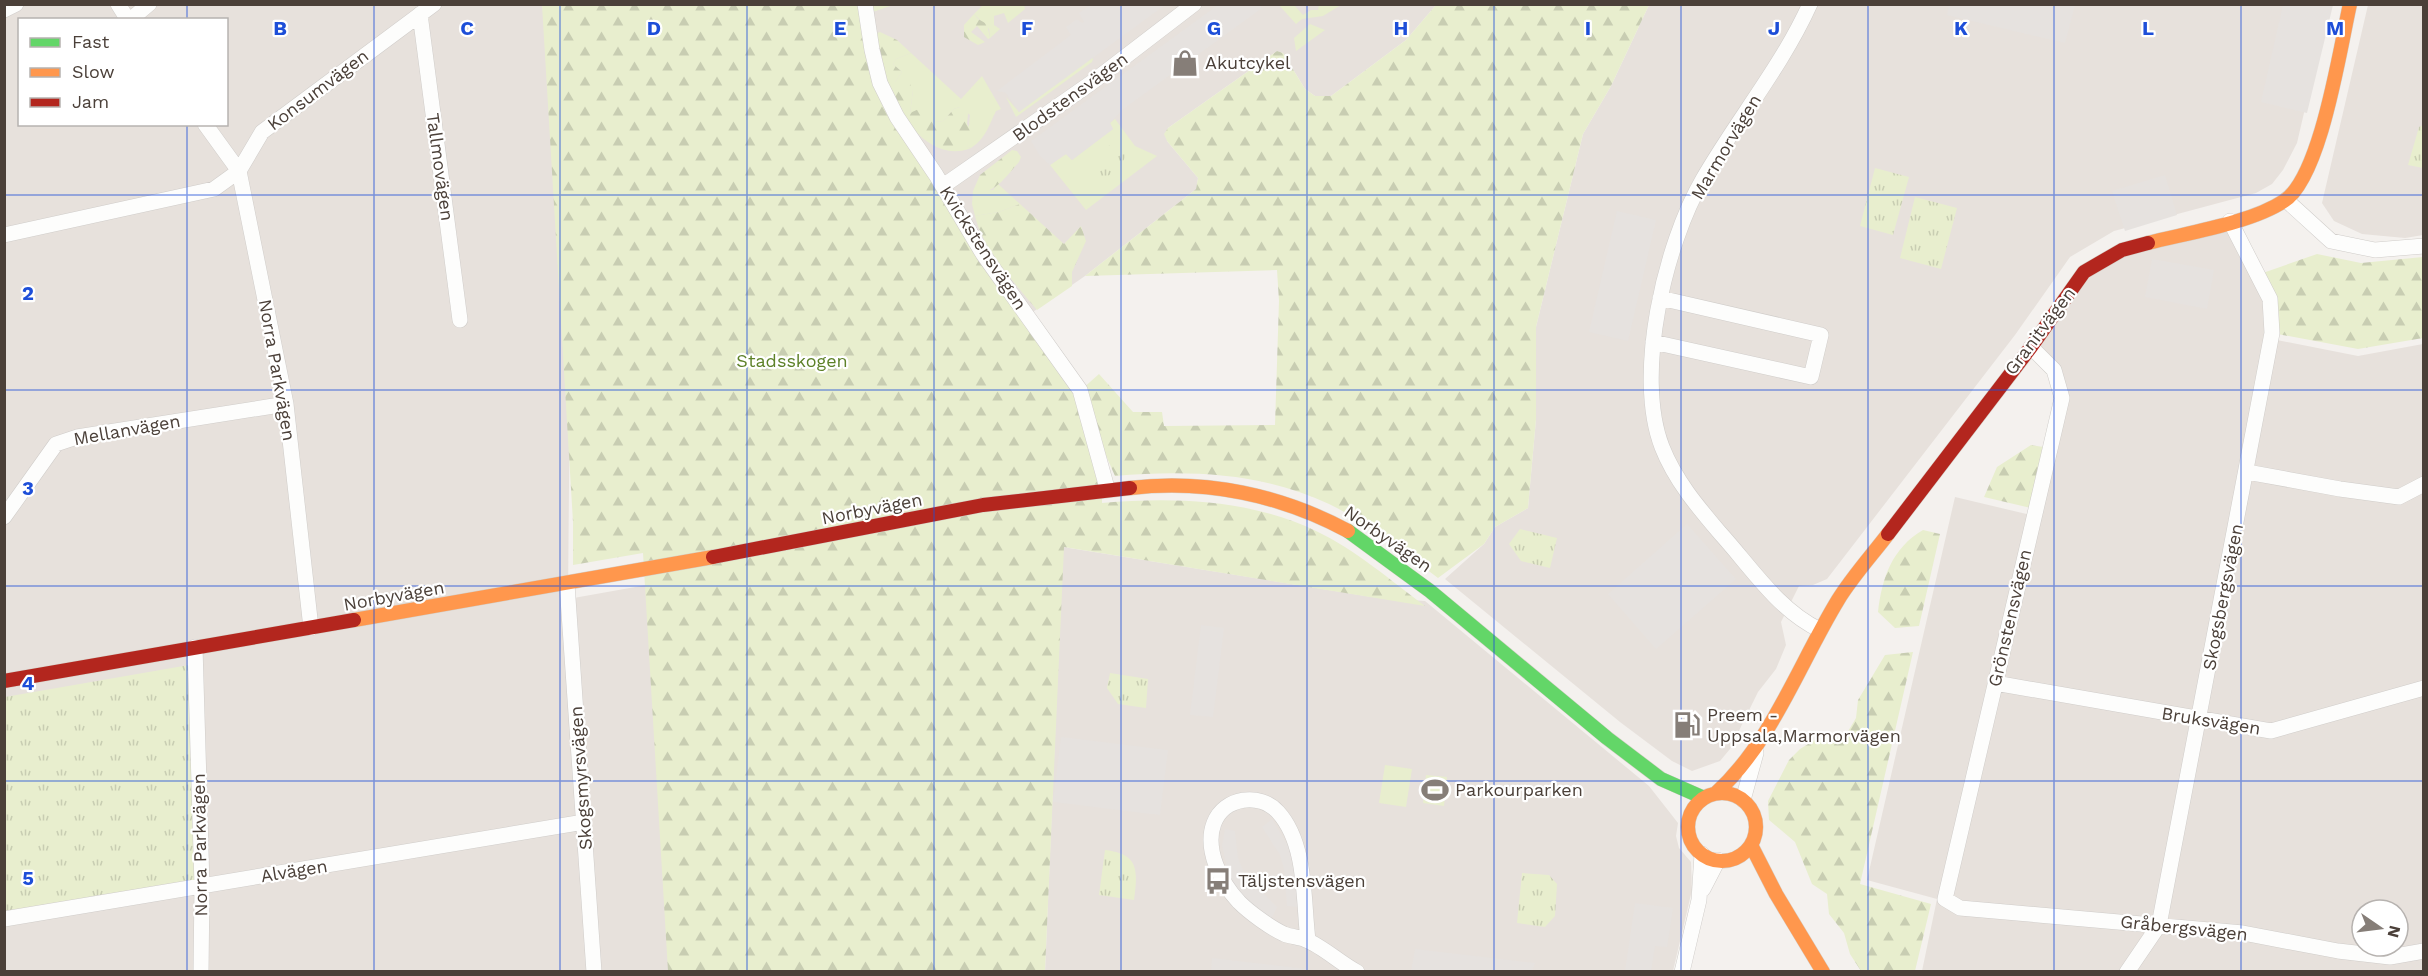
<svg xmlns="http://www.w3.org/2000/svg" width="2428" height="976" viewBox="0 0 2428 976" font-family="'Work Sans',sans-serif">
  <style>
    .residential { fill: #e7e1dc; fill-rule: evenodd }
    .green { fill: #e8eece }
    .forest { fill: url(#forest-firs) }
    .park { fill: url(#park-tufts) }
    .parking { fill: #e6e2df }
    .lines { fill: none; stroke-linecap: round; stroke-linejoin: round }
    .street-casing { stroke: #d0cdca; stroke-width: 16 }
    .fast-casing { stroke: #d5cec6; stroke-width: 15 }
    .slow-casing { stroke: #d5cec6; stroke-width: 15 }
    .jam-casing { stroke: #d5cec6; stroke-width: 15 }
    .street { stroke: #fdfdfc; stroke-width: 15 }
    .fast { stroke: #63d668; stroke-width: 14 }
    .slow { stroke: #ff974d; stroke-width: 14 }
    .jam { stroke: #b3261e; stroke-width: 14 }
    .grid { fill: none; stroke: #1d4ed8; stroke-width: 1.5; stroke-opacity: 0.55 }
    .labels { text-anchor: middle; stroke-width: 4.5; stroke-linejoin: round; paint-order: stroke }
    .poi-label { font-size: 18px; fill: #4b4039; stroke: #fff; text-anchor: start }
    .street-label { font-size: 18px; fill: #4b4039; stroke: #fff }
    .park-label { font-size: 18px; fill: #5d8128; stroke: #fff }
    .grid-label { font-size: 20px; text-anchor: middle; font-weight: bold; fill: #1d4ed8; stroke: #fff; stroke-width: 4.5; stroke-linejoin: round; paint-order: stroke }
  </style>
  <defs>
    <pattern id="forest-firs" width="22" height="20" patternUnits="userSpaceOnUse" patternTransform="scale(1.5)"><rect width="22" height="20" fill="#e8eece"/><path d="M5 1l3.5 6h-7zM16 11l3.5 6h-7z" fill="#c8cdb2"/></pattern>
    <pattern id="park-tufts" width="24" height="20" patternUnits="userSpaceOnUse" patternTransform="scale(1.5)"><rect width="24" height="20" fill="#e8eece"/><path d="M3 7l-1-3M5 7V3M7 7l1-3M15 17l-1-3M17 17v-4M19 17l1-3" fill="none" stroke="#c8cdb2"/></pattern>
  </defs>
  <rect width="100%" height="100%" fill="#f4f1ee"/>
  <path class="residential" d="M 893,4 L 1436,5 L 1406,40 L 1331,96 L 1315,96 L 1305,89 L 1283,53 L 1277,51 L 1168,128 L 1167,141 L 1198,178 L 1196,189 L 1085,276 L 1027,316 L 897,116 L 867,14 Z
    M 5,5 L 542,5 L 572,143 L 568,599 L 669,581 L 686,971 L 5,972 ZM 20,20 L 226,20 L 226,124 L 20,124 Z
    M 1649,5 L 2329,5 L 2297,143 L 2283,170 L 2272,184 L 2256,193 L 2114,231 L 2070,257 L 2015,335 L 1827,579 L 1813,585 L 1799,586 L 1781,622 L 1786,645 L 1776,669 L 1758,692 L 1730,749 L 1720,761 L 1692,771 L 1672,761 L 1620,722 L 1445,579 L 1484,544 L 1495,527 L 1528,508 L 1536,419 L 1536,327 L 1583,134 L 1611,86 Z
    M 2368,5 L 2423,5 L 2423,235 L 2405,238 L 2362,234 L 2334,221 L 2322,203 Z
    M 2226,229 L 2264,301 L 2267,338 L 2358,356 L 2423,344 L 2423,971 L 1922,971 L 1937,899 L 1867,880 L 1955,497 L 2039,517 L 2068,398 L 2039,346 L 2088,277 L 2124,256 ZM 2362,910 L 2398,910 L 2398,946 L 2362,946 Z
    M 1063,547 L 1372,597 L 1425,601 L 1649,786 L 1678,823 L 1676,836 L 1679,848 L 1691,862 L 1692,890 L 1673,971 L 1045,972 Z"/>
  <path class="green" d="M 983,5 L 1024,5 L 1025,9 L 1008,23 L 1004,13 L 994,16 L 994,25 L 1000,29 L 990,38 L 989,29 L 974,14 Z
    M 1279,5 L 1294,5 L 1303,15 L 1311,10 L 1318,10 L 1319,5 L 1341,5 L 1323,16 L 1302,19 L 1296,24 Z
    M 1310,24 L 1325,30 L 1296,51 L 1294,38 Z
    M 1087,51 L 1093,59 L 1092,62 L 1016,117 L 1006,97 L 1019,112 Z
    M 911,53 L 961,99 L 982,76 L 1001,109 L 996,111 C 988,127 986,138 971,148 L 967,147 L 970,115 L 960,107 L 954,109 L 943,121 L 935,122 L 910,114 L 913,90 L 895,82 L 902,72 L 893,64 L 896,59 Z
    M 1115,119 L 1135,146 L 1157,156 L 1086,210 L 1050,165 L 1066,154 L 1072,160 L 1113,129 L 1110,123 Z
    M 998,184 L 1020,204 L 999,212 L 975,216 L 972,204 L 973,191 L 993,190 Z
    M 1385,765 L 1412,769 L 1406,807 L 1379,803 Z
    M 1426,775 L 1447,777 L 1444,806 L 1423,803 Z"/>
  <path class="forest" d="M 542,5 L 893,5 L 867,14 L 897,117 L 1081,390 L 1099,374 L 1133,412 L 1162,412 L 1164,426 L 1275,425 L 1279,301 L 1277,270 L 1085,276 L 1196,189 L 1198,178 L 1167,141 L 1164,134 L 1168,128 L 1277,51 L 1283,53 L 1305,89 L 1315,96 L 1331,96 L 1406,40 L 1436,5 L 1649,5 L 1611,86 L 1583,134 L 1536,327 L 1536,419 L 1528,508 L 1495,527 L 1484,544 L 1438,578 C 1403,552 1369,523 1329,504 C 1262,472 1187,470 1115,476 L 1089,417 L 1102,469 L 1102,503 C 1174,497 1249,499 1316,531 C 1356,550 1390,580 1425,606 L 1064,547 L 1045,971 L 668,971 L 643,553 L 573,565 L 573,522 Z
    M 974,14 L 978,19 L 987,24 L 990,38 L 988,39 L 977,26 L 971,32 L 985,42 L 978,45 L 964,37 L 964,25 Z
    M 880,32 L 897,40 L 911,53 L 896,59 L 893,64 L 902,72 L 895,82 L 909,82 L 913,90 L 910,113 L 921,108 L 930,108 L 935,122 L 943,121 L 954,109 L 969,104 L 967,124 L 972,131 L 967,147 L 971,148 C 932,164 899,118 888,84 C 882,68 879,50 875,34 Z
    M 1012,150 L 1017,151 L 1021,157 L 1019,162 C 1007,175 993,198 973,191 L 980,175 Z
    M 1020,204 L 1064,244 L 1081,226 L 1086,241 L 1072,272 L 1072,286 L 1037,310 C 1015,283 983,250 975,216 L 999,212 Z
    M 2317,254 L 2361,263 L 2423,257 L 2423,338 L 2358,349 L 2272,333 L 2257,275 Z
    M 2031,445 L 2050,448 L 2035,509 L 1984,497 L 1997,467 Z
    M 1923,530 L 1940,534 L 1919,626 L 1895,628 L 1878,612 C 1882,578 1892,548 1923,530 Z
    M 1913,652 L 1860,884 L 1931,904 L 1915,971 L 1861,971 L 1850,954 L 1844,933 L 1829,914 L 1827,894 L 1812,884 L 1795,842 L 1769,820 L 1768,801 L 1789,760 L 1800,749 L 1818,738 L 1844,738 L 1856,718 L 1858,700 L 1885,655 Z"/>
  <path class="park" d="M 2423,125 L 2423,168 L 2408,165 L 2419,127 Z
    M 1118,140 L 1127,152 C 1122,169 1106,181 1089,182 L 1084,177 L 1084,172 L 1105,155 L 1107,147 Z
    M 1875,168 L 1909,177 L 1893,235 L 1860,226 Z
    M 1915,197 L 1957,208 L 1941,269 L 1900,258 Z
    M 1520,529 L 1557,538 L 1550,568 L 1521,561 L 1509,544 Z
    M 189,665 L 202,886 L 5,919 L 5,697 Z
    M 1110,673 L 1148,679 L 1146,708 L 1118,704 L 1107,688 Z
    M 1105,850 C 1139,854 1138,870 1134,900 L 1099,895 Z
    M 1522,873 L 1549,875 L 1557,884 L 1555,916 L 1545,927 L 1517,923 Z"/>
  <path class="parking" d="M 1092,4 L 1165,5 L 1019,112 L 1006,93 L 997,91 L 1071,35 L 1066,27 L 1077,19 L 1082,23 L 1084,22 L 1079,13 Z
    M 1218,5 L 1260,5 L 1262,8 L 1122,110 L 1110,123 L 1113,129 L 1072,160 L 1066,154 L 1050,165 L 1040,156 L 1031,141 Z
    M 1949,5 L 1949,4 L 2075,5 L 2065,43 L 1947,15 Z
    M 2283,5 L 2333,5 L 2307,113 L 2261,102 Z
    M 2165,175 L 2177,215 L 2125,231 L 2112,191 Z
    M 1617,211 L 1656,220 L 1628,341 L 1589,332 Z
    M 2152,259 L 2214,270 L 2207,309 L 2145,297 Z
    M 1687,524 L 1736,579 L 1656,649 L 1608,594 Z
    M 1201,625 L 1224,628 L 1213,717 L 1190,715 Z
    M 1061,737 L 1168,750 L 1160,815 L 1053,802 Z
    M 1272,819 L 1288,846 L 1296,877 L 1299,907 L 1287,906 L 1284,869 L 1280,855 L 1262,827 Z
    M 1225,829 L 1235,831 L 1238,858 L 1245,875 L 1277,907 L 1271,919 L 1253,907 L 1230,882 L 1222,846 Z
    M 1635,903 L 1673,908 L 1667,947 L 1655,946 L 1651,971 L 1625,971 Z
    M 1415,949 L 1535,963 L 1532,971 L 1411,971 Z
    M 1212,958 L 1307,969 L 1306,971 L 1211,971 Z"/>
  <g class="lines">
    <defs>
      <path id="street" d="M 118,4 L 128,20
        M 865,4 L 872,50 L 880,83 L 897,117 L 936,175 L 983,254 L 1080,390 L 1107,488
        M 1810,4 C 1782,66 1737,120 1703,179 C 1665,244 1634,375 1662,447 C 1675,480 1697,506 1720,533 C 1751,567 1778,610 1820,630
        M 4,10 L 16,4
        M 420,14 L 460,320
        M 130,20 L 149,4
        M 205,124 L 239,171 L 286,404 L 311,628
        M 943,186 L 1091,83 L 1194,4
        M 2286,200 L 2331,241 L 2375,250 L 2424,246
        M 4,235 L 214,189 L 239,171 L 262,132 L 434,4
        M 1653,342 L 1811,377 L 1821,335 L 1660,298
        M 2031,347 L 2054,370 L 2062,398 L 1945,899 L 1960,908 L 2243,933 L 2338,951 L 2390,957 L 2424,951
        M 2247,472 L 2340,489 L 2399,497 L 2424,484
        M 4,517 L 56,444 L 77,437 L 286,404
        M 567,584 L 594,972
        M 195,647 L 202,886 L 201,972
        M 1995,683 L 2271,731 L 2424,688
        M 1743,800 L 1756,753
        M 1703,889 L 1718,860
        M 4,919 L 584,822
        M 1308,940 C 1303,900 1307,844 1278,812 C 1260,792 1224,797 1214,823 C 1204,849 1221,883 1239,902 C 1250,913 1271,928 1284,934 C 1291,937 1300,937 1306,940 C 1322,946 1340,963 1357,972
        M 1682,972 L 1699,900 L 1702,854
        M 2127,972 L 2159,925 L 2272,333 L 2270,299 L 2230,221"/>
      <path id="fast" d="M 1348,531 L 1430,591 L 1607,738 L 1661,779 L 1704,798"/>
      <path id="slow" d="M 2148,243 C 2187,233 2251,223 2284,201 C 2321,177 2340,48 2350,4
        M 1130,488 C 1206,479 1281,495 1348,531
        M 354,620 L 713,557
        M1688 827a34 34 0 1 1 68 0a34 34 0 1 1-68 0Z
        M 1716,793 C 1772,742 1799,664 1838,600 C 1852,577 1872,555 1888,534
        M 1751,845 L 1776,894 L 1823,972"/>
      <path id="jam" d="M 1888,534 L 2031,347 L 2084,272 L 2122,250 L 2148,243
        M 713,557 L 983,505 L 1130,488
        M 4,681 L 354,620"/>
    </defs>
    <use href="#street" class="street-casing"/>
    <use href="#fast" class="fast-casing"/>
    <use href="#slow" class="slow-casing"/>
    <use href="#jam" class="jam-casing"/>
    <use href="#street" class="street"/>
    <use href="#fast" class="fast"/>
    <use href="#slow" class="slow"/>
    <use href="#jam" class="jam"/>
  </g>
  <path class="grid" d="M 187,4 L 187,20M 374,4 L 374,972M 560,4 L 560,972M 747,4 L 747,972M 934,4 L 934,972M 1121,4 L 1121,972M 1307,4 L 1307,972M 1494,4 L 1494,972M 1681,4 L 1681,972M 1868,4 L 1868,972M 2054,4 L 2054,972M 2241,4 L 2241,972M 187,124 L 187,972M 4,195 L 2424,195M 4,390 L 2424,390M 4,586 L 2424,586M 4,781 L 2424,781"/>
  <defs>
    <symbol id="shop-bare" viewBox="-9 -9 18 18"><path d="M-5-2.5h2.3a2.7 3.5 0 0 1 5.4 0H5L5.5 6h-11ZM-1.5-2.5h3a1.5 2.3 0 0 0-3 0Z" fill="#867e78" stroke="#fff" stroke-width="2.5" paint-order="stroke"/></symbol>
    <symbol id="fuel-bare" viewBox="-9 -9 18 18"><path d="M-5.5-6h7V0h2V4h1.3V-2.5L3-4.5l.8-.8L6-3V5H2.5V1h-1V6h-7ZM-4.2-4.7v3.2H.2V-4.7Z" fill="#867e78" stroke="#fff" stroke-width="2.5" paint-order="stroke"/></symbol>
    <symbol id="stadium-bare" viewBox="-9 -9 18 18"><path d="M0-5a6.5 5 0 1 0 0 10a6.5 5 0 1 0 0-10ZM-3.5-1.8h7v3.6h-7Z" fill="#867e78" stroke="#fff" stroke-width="2.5" paint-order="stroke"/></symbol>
    <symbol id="bus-bare" viewBox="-9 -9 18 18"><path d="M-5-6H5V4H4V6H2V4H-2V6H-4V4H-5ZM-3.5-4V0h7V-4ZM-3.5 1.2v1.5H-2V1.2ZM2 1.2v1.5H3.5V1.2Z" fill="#867e78" stroke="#fff" stroke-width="2.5" paint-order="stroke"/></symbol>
  </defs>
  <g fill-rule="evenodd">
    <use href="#shop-bare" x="1166" y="44" width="38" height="38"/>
    <use href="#fuel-bare" x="1668" y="706" width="38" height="38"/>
    <use href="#stadium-bare" x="1416" y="771" width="38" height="38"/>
    <use href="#bus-bare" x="1199" y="862" width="38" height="38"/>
  </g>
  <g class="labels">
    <g class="poi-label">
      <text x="1205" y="69">Akutcykel</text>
      <text x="1707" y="721">Preem -<tspan x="1707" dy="21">Uppsala,Marmorvägen</tspan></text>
      <text x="1455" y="796">Parkourparken</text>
      <text x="1238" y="887">Täljstensvägen</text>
    </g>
    <g class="street-label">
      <text transform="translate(318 90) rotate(-37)" y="6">Konsumvägen</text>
      <text transform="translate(1070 97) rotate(-36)" y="6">Blodstensvägen</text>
      <text transform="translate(1726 147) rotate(-59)" y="6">Marmorvägen</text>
      <text transform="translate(440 167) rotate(82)" y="6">Tallmovägen</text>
      <text transform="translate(983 248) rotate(57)" y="6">Kvickstensvägen</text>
      <text transform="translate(2040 331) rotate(-53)" y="6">Granitvägen</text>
      <text transform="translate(277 370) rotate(80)" y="6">Norra Parkvägen</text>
      <text transform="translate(127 430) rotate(-10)" y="6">Mellanvägen</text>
      <text transform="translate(872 509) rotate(-11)" y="6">Norbyvägen</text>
      <text transform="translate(1388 539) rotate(35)" y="6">Norbyvägen</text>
      <text transform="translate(394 596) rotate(-10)" y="6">Norbyvägen</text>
      <text transform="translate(2223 597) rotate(-79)" y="6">Skogsbergsvägen</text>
      <text transform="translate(2010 618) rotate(-77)" y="6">Grönstensvägen</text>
      <text transform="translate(2211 721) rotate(9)" y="6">Bruksvägen</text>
      <text transform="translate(581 778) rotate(-94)" y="6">Skogsmyrsvägen</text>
      <text transform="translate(200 845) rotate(-91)" y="6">Norra Parkvägen</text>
      <text transform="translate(294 871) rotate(-9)" y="6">Alvägen</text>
      <text transform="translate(2184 928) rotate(6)" y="6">Gråbergsvägen</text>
    </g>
    <g class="park-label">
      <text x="792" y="367">Stadsskogen</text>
    </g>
  </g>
  <g class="grid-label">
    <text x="280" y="35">B</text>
    <text x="467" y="35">C</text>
    <text x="654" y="35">D</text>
    <text x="840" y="35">E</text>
    <text x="1027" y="35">F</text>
    <text x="1214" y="35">G</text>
    <text x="1401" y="35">H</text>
    <text x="1588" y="35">I</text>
    <text x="1774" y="35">J</text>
    <text x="1961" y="35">K</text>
    <text x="2148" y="35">L</text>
    <text x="2335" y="35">M</text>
    <text x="28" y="300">2</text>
    <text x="28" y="495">3</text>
    <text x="28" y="690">4</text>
    <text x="28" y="885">5</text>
  </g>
  <rect width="2428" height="976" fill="none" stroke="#4b4039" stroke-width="12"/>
  <rect x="18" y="18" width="210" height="108" fill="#ffffff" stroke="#b7b3b0" stroke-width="1.5"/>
  <rect x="30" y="38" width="30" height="9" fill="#63d668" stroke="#b7b3b0" stroke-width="1.5"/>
  <text x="72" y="48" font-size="18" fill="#4b4039">Fast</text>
  <rect x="30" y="68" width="30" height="9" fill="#ff974d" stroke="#b7b3b0" stroke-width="1.5"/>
  <text x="72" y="78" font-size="18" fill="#4b4039">Slow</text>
  <rect x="30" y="98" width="30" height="9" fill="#b3261e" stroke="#b7b3b0" stroke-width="1.5"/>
  <text x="72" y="108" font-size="18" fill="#4b4039">Jam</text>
  <g transform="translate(2380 928) rotate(104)"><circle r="28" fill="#ffffff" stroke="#b7b3b0" stroke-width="1.5"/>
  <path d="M0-4.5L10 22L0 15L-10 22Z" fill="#867e78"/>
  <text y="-9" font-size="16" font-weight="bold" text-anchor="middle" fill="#4b4039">N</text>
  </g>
</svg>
